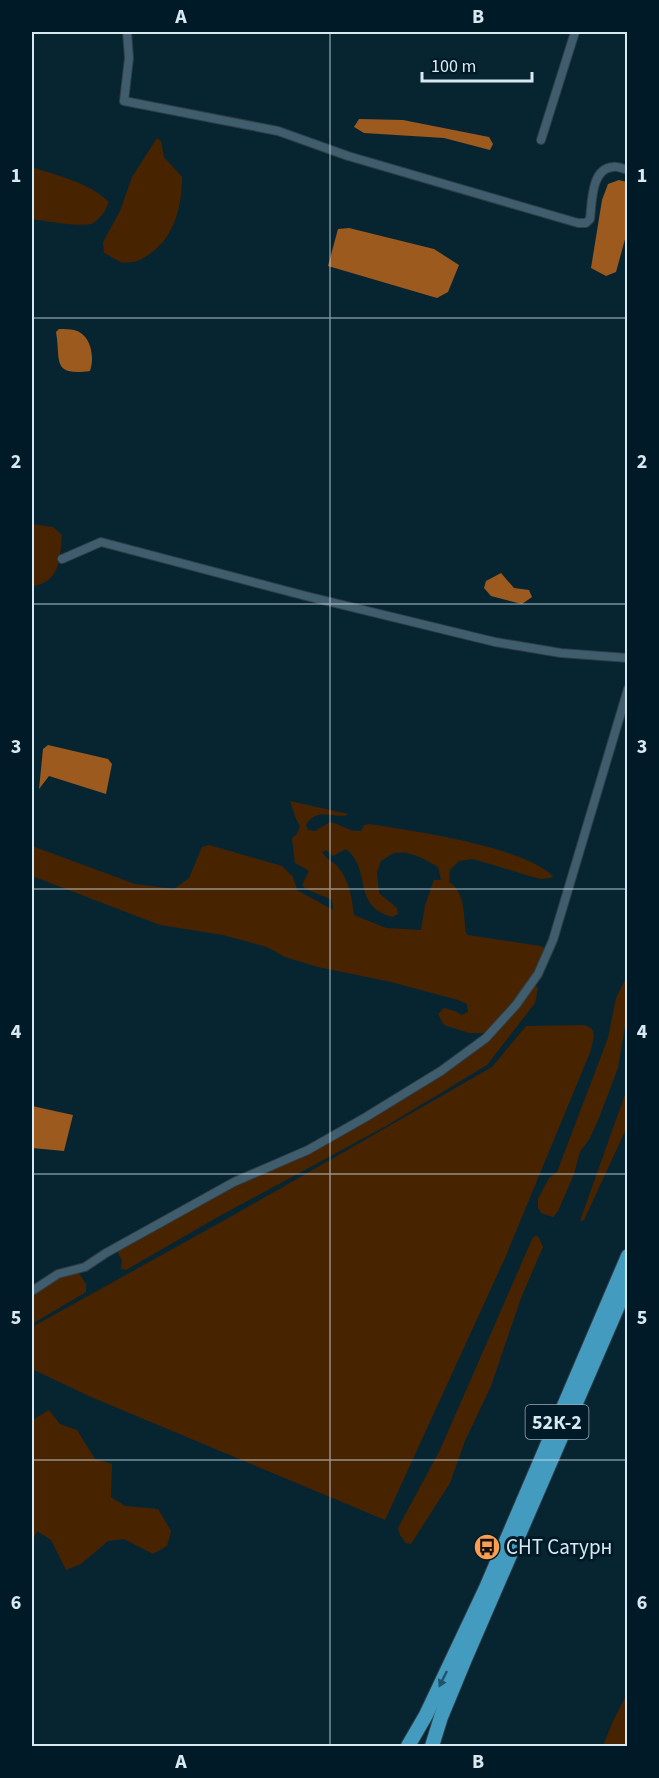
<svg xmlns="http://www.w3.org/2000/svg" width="659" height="1778" viewBox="0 0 659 1778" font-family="'Source Sans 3',sans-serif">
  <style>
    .green { fill: #482300; fill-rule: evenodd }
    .water { fill: #9d5a1f }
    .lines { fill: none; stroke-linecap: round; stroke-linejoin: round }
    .street-casing { stroke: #303d46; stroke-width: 10 }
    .primary-casing { stroke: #303d46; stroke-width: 16 }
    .street { stroke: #3f5d6c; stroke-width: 8 }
    .primary { stroke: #439bc0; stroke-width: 14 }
    .oneway { fill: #1e556c }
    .grid { fill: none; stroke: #d9e9f2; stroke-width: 1.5; stroke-opacity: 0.55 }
    .labels { text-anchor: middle; stroke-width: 6; stroke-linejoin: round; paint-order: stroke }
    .shield { fill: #001b27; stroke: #98abb5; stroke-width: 1.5 }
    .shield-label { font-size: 20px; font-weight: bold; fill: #d9e9f2 }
    .poi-label { font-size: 21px; fill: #d9e9f2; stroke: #001b27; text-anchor: start }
    .neatline { fill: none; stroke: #d9e9f2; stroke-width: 2 }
    .grid-label { font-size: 20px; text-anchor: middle; font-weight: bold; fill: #d9e9f2 }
  </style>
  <rect width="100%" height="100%" fill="#072531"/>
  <path class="green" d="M 157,138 L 161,141 L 164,157 L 182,177 C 182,205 175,236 151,253 C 142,260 133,264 121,262 C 115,260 109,255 104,253 L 103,242 L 120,211 L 132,177 Z
    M 32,167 C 58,176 88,182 109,202 C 106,210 100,220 91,224 C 80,227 44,221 32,219 Z
    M 32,524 L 53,527 L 62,535 C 60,559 60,582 33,586 Z
    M 290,801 L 348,814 L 345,816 C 329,816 315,809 306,825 L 308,830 L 315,831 L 330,822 C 341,824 348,832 361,831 L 364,825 L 369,824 C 414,831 521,846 553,876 L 551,878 L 540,879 L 473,859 L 459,861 L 450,870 L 449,882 C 466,892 463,915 466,933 L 468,935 L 540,946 L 545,948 C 538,976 507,1013 487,1033 L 469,1033 L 444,1025 L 438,1014 L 444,1008 L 455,1011 L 462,1015 L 468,1012 L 467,1004 L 458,1000 L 391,982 L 318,967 L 285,957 L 267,947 L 223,935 L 160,925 L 32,876 L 32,846 L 135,884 L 174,889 L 189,878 L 202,847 L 209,845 L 282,866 L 293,877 L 297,890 L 333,910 L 332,900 C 322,894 309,893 302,885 L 309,871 L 295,863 L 292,838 L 297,834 L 300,826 L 296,819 ZM 346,849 C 373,871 351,905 392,917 L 398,914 L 397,908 L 379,893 L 377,872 L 381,861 C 385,859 390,854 395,853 C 409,850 427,860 438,867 L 441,880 L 434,880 L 425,905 L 421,930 L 386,928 L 354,915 C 352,898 349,878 336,865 C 330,860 326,859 322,852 L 326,850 L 333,856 Z
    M 627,976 L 627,1014 L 618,1068 L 599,1118 L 590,1138 L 580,1152 L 574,1174 L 558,1211 L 553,1217 L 541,1213 L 538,1208 L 538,1199 L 549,1178 L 557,1172 L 608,1038 L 616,998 Z
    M 536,986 L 538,988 L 535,1003 L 487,1065 L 386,1126 L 216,1218 L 126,1270 L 121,1269 L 122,1260 L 116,1250 L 235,1185 L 347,1132 L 413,1094 L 495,1034 L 532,987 Z
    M 585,1025 L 592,1029 L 594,1035 L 591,1050 L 505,1258 L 385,1520 L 91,1397 L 32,1369 L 32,1327 L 232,1216 L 492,1067 L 526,1026 Z
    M 627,1089 L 627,1127 L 584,1220 L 580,1221 Z
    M 538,1236 L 543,1247 L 521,1298 L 491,1386 L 465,1441 L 450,1483 L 411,1544 L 406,1543 L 400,1535 L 398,1528 L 440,1450 L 533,1237 Z
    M 78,1272 L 86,1284 L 86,1292 L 32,1324 L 32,1297 L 59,1277 Z
    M 49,1410 L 60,1424 L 77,1430 L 95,1459 L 112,1464 L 111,1497 L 125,1506 L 158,1509 L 171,1531 L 167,1546 L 153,1554 L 124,1539 L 108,1541 L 81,1564 L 66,1570 L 51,1540 L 37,1531 L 32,1541 L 32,1428 L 34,1419 Z
    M 627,1694 L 627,1746 L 603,1746 L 613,1721 Z"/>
  <path class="water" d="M 359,119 L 403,120 L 489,137 L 493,144 L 490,150 L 444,138 L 364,133 L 354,127 Z
    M 619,180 L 627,182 L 627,232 L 616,272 L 606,276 L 591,268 L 602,200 L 608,184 Z
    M 349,228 L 434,249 L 459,265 L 448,292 L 437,298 L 328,266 L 338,229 Z
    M 59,329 C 64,329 70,329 74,330 C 91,334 95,357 90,371 C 51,376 61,361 56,332 Z
    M 501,573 L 514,588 L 529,590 L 532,597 L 522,604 L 491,596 L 484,588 L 486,581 Z
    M 48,745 L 108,759 L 112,764 L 106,794 L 49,776 L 39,789 L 43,749 Z
    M 32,1106 L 73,1115 L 64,1151 L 32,1148 Z"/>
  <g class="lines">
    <defs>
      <path id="street" d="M 127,32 L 129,58 L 124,101 L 278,131 L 348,156 L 578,223 L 586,223 L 590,219 C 592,203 591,168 613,167 C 618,166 623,169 628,170
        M 541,140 L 575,32
        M 62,559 L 101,542 L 306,596 L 495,642 L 561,653 L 628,658
        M 32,1291 L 58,1274 L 85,1267 L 106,1253 L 234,1182 L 308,1150 L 366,1117 L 441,1071 L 486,1038 L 516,1005 L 538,974 L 553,940 L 628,689"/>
      <path id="primary" d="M 408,1746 L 426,1715 L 486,1588 L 628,1256
        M 432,1746 L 441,1717 L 465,1659 L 628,1283"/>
    </defs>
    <use href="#street" class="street-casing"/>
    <use href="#primary" class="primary-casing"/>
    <use href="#street" class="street"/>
    <use href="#primary" class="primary"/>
  </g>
  <defs><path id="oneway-solid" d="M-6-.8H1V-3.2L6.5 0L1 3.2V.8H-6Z" transform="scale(1.5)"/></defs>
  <use class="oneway" href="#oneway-solid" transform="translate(443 1679) rotate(116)"/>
  <path class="grid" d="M 330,32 L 330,1746M 32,318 L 628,318M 32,604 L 628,604M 32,889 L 628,889M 32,1174 L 628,1174M 32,1460 L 628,1460"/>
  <defs>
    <symbol id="bus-disc" viewBox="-11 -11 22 22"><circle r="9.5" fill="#fb9e52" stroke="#001b27"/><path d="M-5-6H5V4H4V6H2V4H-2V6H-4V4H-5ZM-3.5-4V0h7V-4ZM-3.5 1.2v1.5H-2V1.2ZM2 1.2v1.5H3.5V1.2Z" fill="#111"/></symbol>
  </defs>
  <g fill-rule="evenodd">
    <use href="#bus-disc" x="472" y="1532" width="30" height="30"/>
  </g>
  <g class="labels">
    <rect class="shield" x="525.5" y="1405" width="63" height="34" rx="4.5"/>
    <g class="shield-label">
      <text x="557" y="1429">52К-2</text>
    </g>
    <g class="poi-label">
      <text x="506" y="1554">СНТ Сатурн</text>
    </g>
  </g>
  <rect width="659" height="1778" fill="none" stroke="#001b27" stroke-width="66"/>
  <path d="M422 72v9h110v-9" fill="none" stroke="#d9e9f2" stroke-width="3"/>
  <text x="431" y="72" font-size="18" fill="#d9e9f2" stroke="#001b27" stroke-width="4.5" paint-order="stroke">100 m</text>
  <rect x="33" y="33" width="593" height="1712" class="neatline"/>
  <g class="grid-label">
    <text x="181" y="23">A</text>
    <text x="478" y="23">B</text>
    <text x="16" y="182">1</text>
    <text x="642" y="182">1</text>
    <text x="16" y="468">2</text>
    <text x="642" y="468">2</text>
    <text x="16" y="753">3</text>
    <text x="642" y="753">3</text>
    <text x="16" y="1038">4</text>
    <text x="642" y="1038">4</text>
    <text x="16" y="1324">5</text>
    <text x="642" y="1324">5</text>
    <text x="16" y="1609">6</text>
    <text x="642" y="1609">6</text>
    <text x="181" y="1768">A</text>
    <text x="478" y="1768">B</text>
  </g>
</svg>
